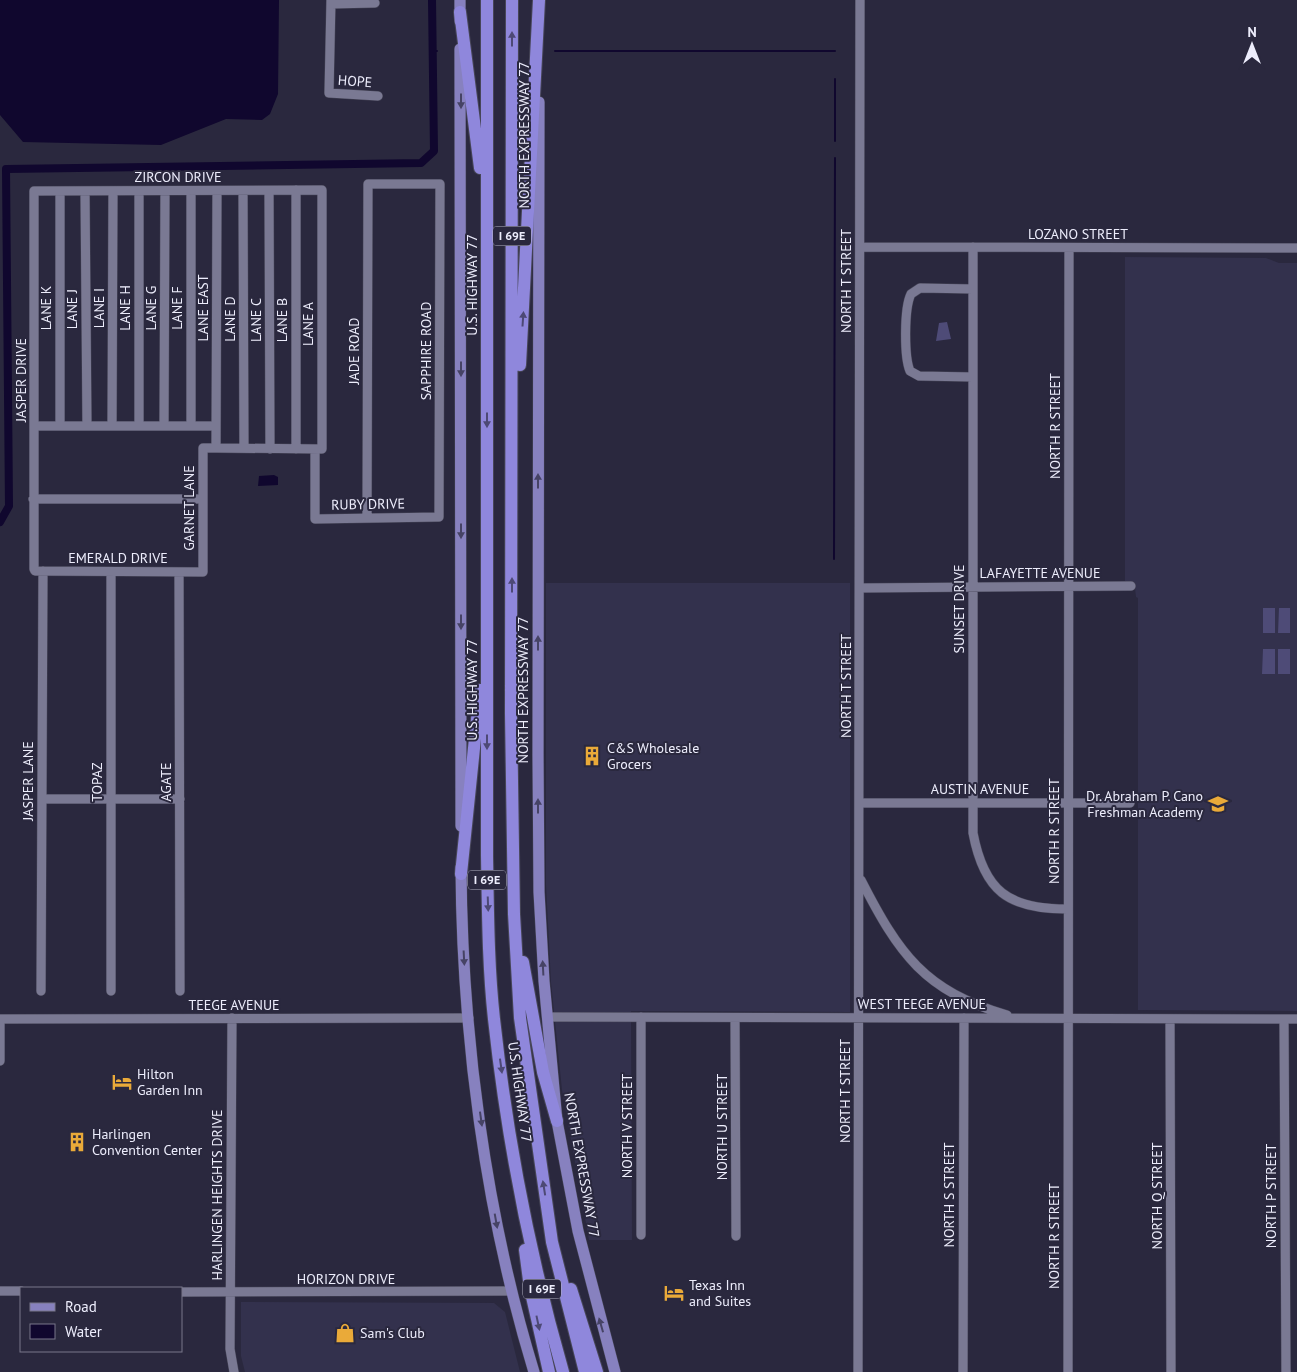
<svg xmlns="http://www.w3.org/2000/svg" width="1297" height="1372" viewBox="0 0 1297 1372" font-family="'PT Sans',sans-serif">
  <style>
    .built { fill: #33314d }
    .green { fill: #4e4b77 }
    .water { fill: #10072e }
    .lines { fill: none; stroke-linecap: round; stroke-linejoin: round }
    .stream { stroke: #10072e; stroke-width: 2 }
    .canal { stroke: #10072e; stroke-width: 8 }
    .minor-casing { stroke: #474658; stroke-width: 10 }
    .major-casing { stroke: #474658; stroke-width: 12 }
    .highway-casing { stroke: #474658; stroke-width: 14 }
    .minor { stroke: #7a7993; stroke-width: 9 }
    .major { stroke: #8781bf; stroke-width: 11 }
    .highway { stroke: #8f87dc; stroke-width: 12 }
    .oneway { fill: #4d4975 }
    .oneway2 { fill: #464365 }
    .labels { text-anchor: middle; stroke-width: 4; stroke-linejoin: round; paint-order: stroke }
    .shield { fill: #2a283e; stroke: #b2b2c3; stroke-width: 1 }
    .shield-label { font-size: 12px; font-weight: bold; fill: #ededfc }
    .street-label { font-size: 14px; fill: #ededfc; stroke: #2a283e }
    .poi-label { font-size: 14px; fill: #ededfc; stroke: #2a283e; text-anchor: start }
  </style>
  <rect width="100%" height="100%" fill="#2a283e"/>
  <path class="built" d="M 1125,257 L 1266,258 L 1279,263 L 1297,263 L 1297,1011 L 1138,1010 L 1138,598 L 1136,597 L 1135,588 L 1125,588 Z
    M 546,583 L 850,583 L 850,1012 L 631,1011 L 632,1240 L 589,1240 L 562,1090 L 551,982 L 546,885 Z
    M 241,1302 L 494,1303 L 505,1312 L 520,1372 L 245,1372 L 241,1356 Z"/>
  <path class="green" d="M 947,322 L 951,339 L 936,341 L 939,323 Z
    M 1263,608 L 1275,608 L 1275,633 L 1263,633 Z
    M 1279,608 L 1290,608 L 1290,633 L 1278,633 Z
    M 1263,649 L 1275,649 L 1275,674 L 1262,674 Z
    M 1278,649 L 1290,649 L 1290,674 L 1278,674 Z"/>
  <path class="water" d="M 0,0 L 279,0 L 278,94 L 270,114 L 262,120 L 226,119 L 161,145 L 23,142 L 0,115 Z
    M 274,475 L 278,477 L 278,485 L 258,486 L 259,476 Z"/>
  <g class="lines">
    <path class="stream" d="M 433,51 L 437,51
      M 555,51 L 835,51
      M 835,141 L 835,79
      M 834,559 L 835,158"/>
    <path class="canal" d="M 0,522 L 9,506 L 6,169 L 421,163 L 434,151 L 432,0"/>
    <defs>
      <path id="minor" d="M 331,0 L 329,93 L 378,96
        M 331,4 L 375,3
        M 85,191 L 87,426
        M 243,191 L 244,448
        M 269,191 L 270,449
        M 860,247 L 1297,248
        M 973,247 L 973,833 C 984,891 1008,909 1067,909
        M 973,289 L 920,288 L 911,294 C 904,308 904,357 910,371 L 919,376 L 973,377
        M 35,426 L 216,426
        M 60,426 L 60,191
        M 112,426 L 113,191
        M 139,426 L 139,191
        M 164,426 L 165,191
        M 191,426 L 191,191
        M 216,448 L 322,449 L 322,190 C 226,190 130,191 34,191 L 34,569 L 35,571 L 203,572 L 203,448 L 216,448 L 217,191
        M 296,449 L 296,190
        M 315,449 L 315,519 L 439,517 L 440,184 L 368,184 L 367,518
        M 33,499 L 203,499
        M 179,572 L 180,991
        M 860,588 L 1131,586
        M 42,799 L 180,799
        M 859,803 L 1130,803
        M 861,880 C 899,954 924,991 1007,1015
        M 41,991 L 43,571
        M 111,991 L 111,572
        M 547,1017 L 1297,1019
        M 232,1018 L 230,1349 L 234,1372
        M 735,1018 L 736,1236
        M 0,1019 L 469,1018
        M 1170,1019 L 1171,1372
        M 1284,1019 L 1286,1372
        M 0,1061 L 0,1019
        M 641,1235 L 641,1017
        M 0,1291 L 21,1291
        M 181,1292 L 511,1291
        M 858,1372 L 860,0
        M 963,1372 L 964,1018
        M 1068,1372 L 1069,248"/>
      <path id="major" d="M 460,21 L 460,0
        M 460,49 L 461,826
        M 539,102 L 538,754 L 539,892 L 544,981 L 557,1121 L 578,1231 L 615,1372
        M 461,867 C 462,1034 485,1212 534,1372"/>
      <path id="highway" d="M 487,0 L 487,856 C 488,910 488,965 494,1019 C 507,1138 530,1257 563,1372
        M 512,0 L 511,714 L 514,914 L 520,1018 L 552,1242 L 585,1372
        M 460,12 L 480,168
        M 520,365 L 539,0
        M 461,874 L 480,690
        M 523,962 L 543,1072 L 557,1121
        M 525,1250 L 530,1288 L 549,1372
        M 571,1289 L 597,1372"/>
    </defs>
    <use href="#minor" class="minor-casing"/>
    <use href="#major" class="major-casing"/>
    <use href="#highway" class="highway-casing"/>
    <use href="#minor" class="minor"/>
    <use href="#major" class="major"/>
    <use href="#highway" class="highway"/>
  </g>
  <defs><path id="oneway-solid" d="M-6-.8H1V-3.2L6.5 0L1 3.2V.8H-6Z" transform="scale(1.25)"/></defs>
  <g class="oneway">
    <use href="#oneway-solid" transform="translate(512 39) rotate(-90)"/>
    <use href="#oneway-solid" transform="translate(523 319) rotate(-86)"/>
    <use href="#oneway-solid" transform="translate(487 420) rotate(90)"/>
    <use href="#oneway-solid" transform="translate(512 585) rotate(-90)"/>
    <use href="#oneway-solid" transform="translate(487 742) rotate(90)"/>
    <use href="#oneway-solid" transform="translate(488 904) rotate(88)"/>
    <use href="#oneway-solid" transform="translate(501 1066) rotate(82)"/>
    <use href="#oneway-solid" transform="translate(544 1188) rotate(-99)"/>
    <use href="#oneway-solid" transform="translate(538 1323) rotate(78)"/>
  </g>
  <g class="oneway2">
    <use href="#oneway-solid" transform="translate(461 101) rotate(90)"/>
    <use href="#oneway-solid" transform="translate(461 369) rotate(90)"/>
    <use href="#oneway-solid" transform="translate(538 481) rotate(-90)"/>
    <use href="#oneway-solid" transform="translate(461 531) rotate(90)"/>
    <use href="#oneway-solid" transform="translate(461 622) rotate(90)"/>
    <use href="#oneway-solid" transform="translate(538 643) rotate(-90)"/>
    <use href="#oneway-solid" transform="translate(538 806) rotate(-90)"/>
    <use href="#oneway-solid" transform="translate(464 958) rotate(87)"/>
    <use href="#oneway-solid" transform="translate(543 968) rotate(-93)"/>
    <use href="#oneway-solid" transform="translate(481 1119) rotate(82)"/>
    <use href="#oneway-solid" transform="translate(496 1221) rotate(80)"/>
    <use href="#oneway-solid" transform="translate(601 1325) rotate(-106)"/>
  </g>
  <defs>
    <symbol id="building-bare" viewBox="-9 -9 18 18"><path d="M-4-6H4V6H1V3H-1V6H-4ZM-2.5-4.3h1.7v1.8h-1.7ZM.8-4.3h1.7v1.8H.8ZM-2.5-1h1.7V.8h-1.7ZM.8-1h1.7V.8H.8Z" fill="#eaaa39" stroke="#2a283e" stroke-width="2.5" paint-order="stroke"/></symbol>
    <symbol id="school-bare" viewBox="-9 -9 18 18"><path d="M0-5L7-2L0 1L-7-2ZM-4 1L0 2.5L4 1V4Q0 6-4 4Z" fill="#eaaa39" stroke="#2a283e" stroke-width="2.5" paint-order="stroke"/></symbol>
    <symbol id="hotel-bare" viewBox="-9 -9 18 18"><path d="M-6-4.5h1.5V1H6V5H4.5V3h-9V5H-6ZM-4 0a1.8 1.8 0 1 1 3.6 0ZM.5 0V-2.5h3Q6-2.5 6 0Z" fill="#eaaa39" stroke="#2a283e" stroke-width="2.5" paint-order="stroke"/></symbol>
    <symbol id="shop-bare" viewBox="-9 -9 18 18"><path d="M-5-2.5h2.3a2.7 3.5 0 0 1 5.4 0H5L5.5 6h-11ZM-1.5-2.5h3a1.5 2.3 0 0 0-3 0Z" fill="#eaaa39" stroke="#2a283e" stroke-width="2.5" paint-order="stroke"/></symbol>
  </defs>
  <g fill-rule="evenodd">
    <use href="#building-bare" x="578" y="742" width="28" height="28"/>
    <use href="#school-bare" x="1204" y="790" width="28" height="28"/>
    <use href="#hotel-bare" x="108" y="1068" width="28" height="28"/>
    <use href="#building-bare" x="63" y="1128" width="28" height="28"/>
    <use href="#hotel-bare" x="660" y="1279" width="28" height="28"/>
    <use href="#shop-bare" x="331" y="1319" width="28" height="28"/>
  </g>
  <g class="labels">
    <g class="shield">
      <rect x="493" y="226.5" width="38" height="19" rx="4"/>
      <rect x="468" y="870.5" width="38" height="19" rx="4"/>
      <rect x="523" y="1279.5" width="38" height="19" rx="4"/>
    </g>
    <g class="shield-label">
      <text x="512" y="240">I 69E</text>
      <text x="487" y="884">I 69E</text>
      <text x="542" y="1293">I 69E</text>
    </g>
    <g class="street-label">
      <text transform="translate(355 81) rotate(4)" y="5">HOPE</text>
      <text transform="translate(524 135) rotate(-90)" y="5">NORTH EXPRESSWAY 77</text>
      <text x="178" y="182">ZIRCON DRIVE</text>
      <text x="1078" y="239">LOZANO STREET</text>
      <text transform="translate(846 281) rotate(-90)" y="5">NORTH T STREET</text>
      <text transform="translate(472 285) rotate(-90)" y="5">U.S. HIGHWAY 77</text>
      <text transform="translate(46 308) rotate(-90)" y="5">LANE K</text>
      <text transform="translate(99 308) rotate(-90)" y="5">LANE I</text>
      <text transform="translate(125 308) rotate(-90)" y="5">LANE H</text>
      <text transform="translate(151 308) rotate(-90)" y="5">LANE G</text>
      <text transform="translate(177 308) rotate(-90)" y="5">LANE F</text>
      <text transform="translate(203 308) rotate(-90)" y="5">LANE EAST</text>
      <text transform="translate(72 309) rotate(-90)" y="5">LANE J</text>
      <text transform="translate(230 319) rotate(-90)" y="5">LANE D</text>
      <text transform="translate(256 320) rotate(-90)" y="5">LANE C</text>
      <text transform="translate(282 320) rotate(-90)" y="5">LANE B</text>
      <text transform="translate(308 324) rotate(-90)" y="5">LANE A</text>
      <text transform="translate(354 351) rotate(-90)" y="5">JADE ROAD</text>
      <text transform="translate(426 351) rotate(-90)" y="5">SAPPHIRE ROAD</text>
      <text transform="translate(21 380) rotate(-90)" y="5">JASPER DRIVE</text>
      <text transform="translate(1055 426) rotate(-90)" y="5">NORTH R STREET</text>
      <text transform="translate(368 504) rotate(-1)" y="5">RUBY DRIVE</text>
      <text transform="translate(189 508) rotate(-90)" y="5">GARNET LANE</text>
      <text x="118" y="563">EMERALD DRIVE</text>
      <text x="1040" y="578">LAFAYETTE AVENUE</text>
      <text transform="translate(959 609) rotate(-90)" y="5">SUNSET DRIVE</text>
      <text transform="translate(846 686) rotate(-90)" y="5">NORTH T STREET</text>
      <text transform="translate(472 690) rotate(-90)" y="5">U.S. HIGHWAY 77</text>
      <text transform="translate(523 690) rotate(-90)" y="5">NORTH EXPRESSWAY 77</text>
      <text transform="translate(28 781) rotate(-90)" y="5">JASPER LANE</text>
      <text transform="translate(97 782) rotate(-90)" y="5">TOPAZ</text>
      <text transform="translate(166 782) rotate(-90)" y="5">AGATE</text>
      <text x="980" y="794">AUSTIN AVENUE</text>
      <text transform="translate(1054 831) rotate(-90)" y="5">NORTH R STREET</text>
      <text x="922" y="1009">WEST TEEGE AVENUE</text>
      <text x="234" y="1010">TEEGE AVENUE</text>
      <text transform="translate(845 1091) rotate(-90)" y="5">NORTH T STREET</text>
      <text transform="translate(520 1092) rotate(82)" y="5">U.S. HIGHWAY 77</text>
      <text transform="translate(627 1126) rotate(-90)" y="5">NORTH V STREET</text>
      <text transform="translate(722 1127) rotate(-90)" y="5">NORTH U STREET</text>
      <text transform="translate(582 1165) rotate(80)" y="5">NORTH EXPRESSWAY 77</text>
      <text transform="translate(217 1195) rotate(-90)" y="5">HARLINGEN HEIGHTS DRIVE</text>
      <text transform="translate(949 1195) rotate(-90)" y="5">NORTH S STREET</text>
      <text transform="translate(1157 1196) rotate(-90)" y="5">NORTH Q STREET</text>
      <text transform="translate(1271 1196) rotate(-90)" y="5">NORTH P STREET</text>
      <text transform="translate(1054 1236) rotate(-90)" y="5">NORTH R STREET</text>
      <text x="346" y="1284">HORIZON DRIVE</text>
    </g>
    <g class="poi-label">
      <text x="607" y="753">C&amp;S Wholesale<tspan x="607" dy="16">Grocers</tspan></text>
      <text x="1203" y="801" text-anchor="end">Dr. Abraham P. Cano<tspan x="1203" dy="16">Freshman Academy</tspan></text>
      <text x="137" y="1079">Hilton<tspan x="137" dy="16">Garden Inn</tspan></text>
      <text x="92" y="1139">Harlingen<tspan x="92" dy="16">Convention Center</tspan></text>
      <text x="689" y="1290">Texas Inn<tspan x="689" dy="16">and Suites</tspan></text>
      <text x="360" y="1338">Sam's Club</text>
    </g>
  </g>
  <rect x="20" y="1287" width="162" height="65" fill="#2a283e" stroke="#78778a"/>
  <rect x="30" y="1303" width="25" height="8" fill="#8781bf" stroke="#78778a"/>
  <text x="65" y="1312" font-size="15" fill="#ededfc">Road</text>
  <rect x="30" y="1324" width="25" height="15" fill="#10072e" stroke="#78778a"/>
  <text x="65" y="1337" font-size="15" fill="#ededfc">Water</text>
  <g transform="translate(1252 45)" stroke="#2a283e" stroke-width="4" paint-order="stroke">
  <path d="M0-4L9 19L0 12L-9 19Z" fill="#ededfc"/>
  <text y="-8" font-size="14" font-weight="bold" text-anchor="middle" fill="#ededfc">N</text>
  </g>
</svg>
